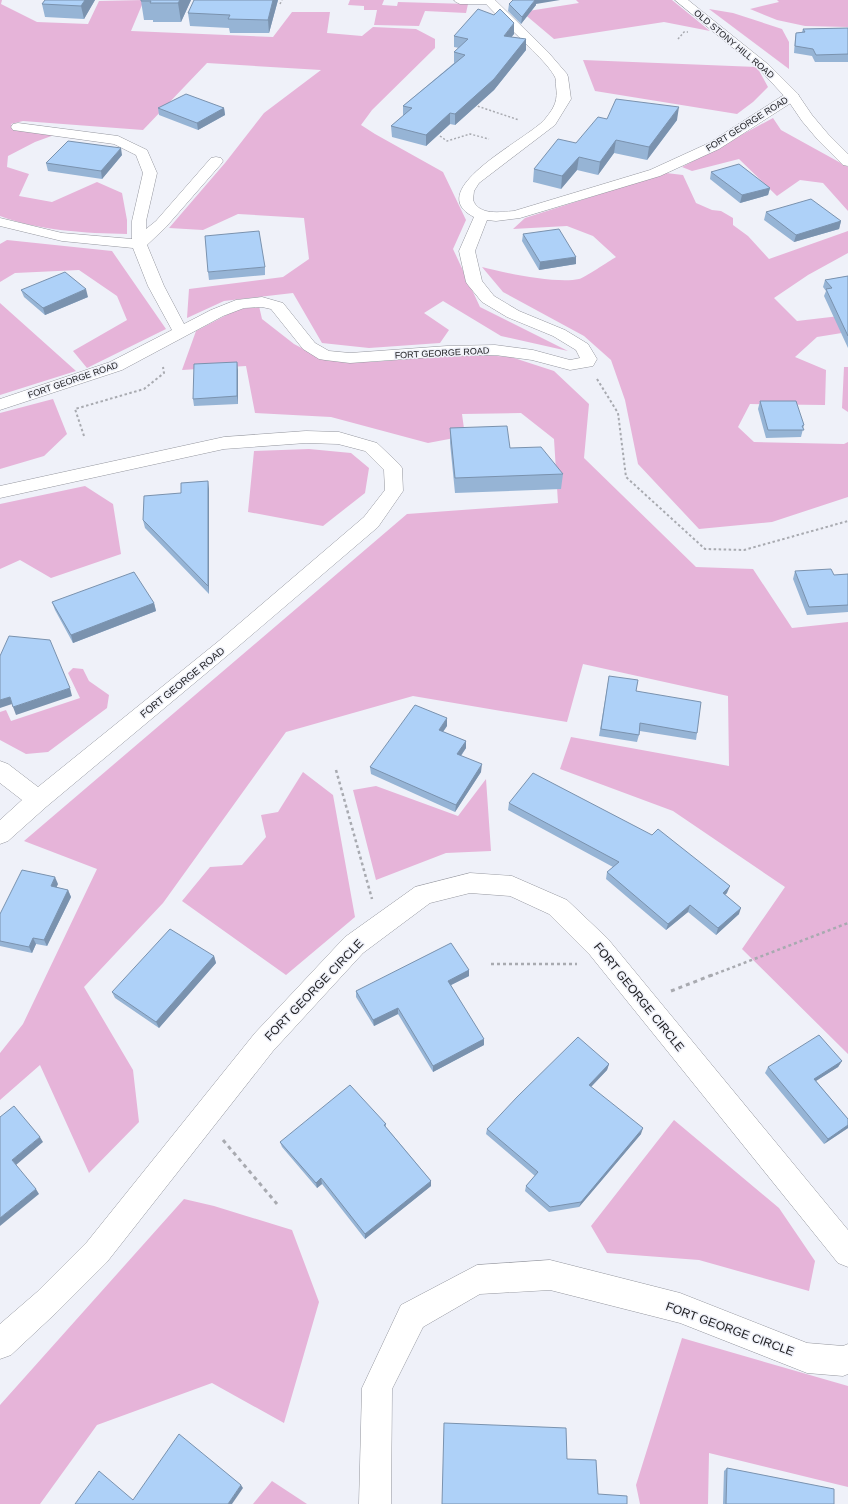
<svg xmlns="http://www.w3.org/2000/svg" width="848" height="1504" viewBox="0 0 848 1504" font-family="Arial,sans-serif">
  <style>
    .green { fill: #e6b4d9 }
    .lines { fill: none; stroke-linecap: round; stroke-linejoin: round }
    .minor-casing { stroke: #95979f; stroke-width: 1 }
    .tertiary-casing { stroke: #95979f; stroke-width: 1 }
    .path-far3 { stroke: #a8aab0; stroke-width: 1.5; stroke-dasharray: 2 2; stroke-linecap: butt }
    .path-far2 { stroke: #a8aab0; stroke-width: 2; stroke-dasharray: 2.5 2.5; stroke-linecap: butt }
    .path-far1 { stroke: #a8aab0; stroke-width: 2.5; stroke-dasharray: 3 3; stroke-linecap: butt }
    .path { stroke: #a8aab0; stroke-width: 3; stroke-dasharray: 4 4; stroke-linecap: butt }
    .minor { fill: #fff; fill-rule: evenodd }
    .tertiary { fill: #fff; fill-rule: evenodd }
    .wall { fill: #96b4d5 }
    .shaded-wall { fill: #7a92ae }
    .building { fill: #aed1f8; stroke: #7a92ae }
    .labels { text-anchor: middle; stroke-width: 3; stroke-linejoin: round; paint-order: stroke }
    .far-street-label { font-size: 9px; fill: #222225; stroke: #eff1f9 }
    .street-label { font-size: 10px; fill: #222225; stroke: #eff1f9 }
    .near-street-label { font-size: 12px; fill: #222225; stroke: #eff1f9 }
  </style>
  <rect width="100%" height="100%" fill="#eff1f9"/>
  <path class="green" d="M 0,0 L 2,0 L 1,4 L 37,22 L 88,24 L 99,1 L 144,0 L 131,31 L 273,37 L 292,12 L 330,12 L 327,33 L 362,36 L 373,27 L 416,29 L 435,39 L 435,48 L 372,110 L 361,125 L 375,134 L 443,172 L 466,220 L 453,249 L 480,307 L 568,351 L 501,336 L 443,301 L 424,313 L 449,330 L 440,343 L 369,348 L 322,343 L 293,293 L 224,301 L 187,318 L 189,289 L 283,277 L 309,259 L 304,218 L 238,214 L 203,230 L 169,228 L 225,163 L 264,113 L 321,70 L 207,63 L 143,130 L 23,121 L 11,124 L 15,130 L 57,134 L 35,142 L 8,156 L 7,167 L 29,174 L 19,196 L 52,202 L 97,182 L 122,193 L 127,220 L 127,234 C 85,233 40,231 0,216 Z
    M 350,0 L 384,0 L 382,5 L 397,6 L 398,2 L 468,4 L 466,13 L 425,11 L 419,26 L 374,25 L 377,10 L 364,10 L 364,6 L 348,5 Z
    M 576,0 L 672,0 L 710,31 L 664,22 L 554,39 L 522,12 L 579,3 Z
    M 777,0 L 848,0 L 848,27 L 805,26 L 777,20 L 750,9 L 779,2 Z
    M 709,9 L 733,13 L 782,29 L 789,42 L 789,69 Z
    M 583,60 L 757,67 L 768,87 L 753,102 L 737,114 L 595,91 Z
    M 773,118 L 781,130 L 848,167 L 848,211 L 823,183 L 800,180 L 777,196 L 739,159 L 692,171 L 682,167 Z
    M 666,173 L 683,175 L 696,203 L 712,210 L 721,211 L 733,218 L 733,225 L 748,236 L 769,259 L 848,231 L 848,253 L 808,275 L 774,298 L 797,321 L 848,315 L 848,332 L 817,337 L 795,357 L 826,370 L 825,405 L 750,404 L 738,427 L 754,442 L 844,444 L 848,442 L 848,497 L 772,522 L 699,529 L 638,464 L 625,400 L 611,360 L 584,336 L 503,292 L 482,267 C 505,273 557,284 579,279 C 584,278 609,261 616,257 L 593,236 L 567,226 L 513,229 L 525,218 Z
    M 7,240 L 112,251 L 166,329 L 87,368 L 73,351 L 127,320 L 117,296 L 79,270 L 15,273 L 0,282 L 0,244 Z
    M 0,303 L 76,371 L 0,395 Z
    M 259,306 L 262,319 L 294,344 L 322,359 L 372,362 L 469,354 L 511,357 L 554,371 L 589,404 L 584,458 L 696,567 L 753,569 L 792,628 L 848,622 L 848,1054 L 742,949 L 785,887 L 673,811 L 560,769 L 571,737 L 729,766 L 728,696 L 583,664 L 567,722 L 413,696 L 286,732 L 163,903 L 84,987 L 133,1070 L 139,1122 L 89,1173 L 40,1065 L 0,1100 L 0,1053 L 23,1024 L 97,869 L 24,841 L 407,514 L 558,503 L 554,439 L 521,413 L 462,414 L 465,436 L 428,443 L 331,417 L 255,413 L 246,366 L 182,370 L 196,331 L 236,310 Z
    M 844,367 L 848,367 L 848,412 L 842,408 Z
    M 53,399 L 67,434 L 44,456 L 0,469 L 0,413 Z
    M 309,449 L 351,453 L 369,468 L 365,493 L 323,526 L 248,512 L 254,451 Z
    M 85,486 L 113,504 L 121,554 L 51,578 L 20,560 L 0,569 L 0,504 Z
    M 73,668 L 83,669 L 89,681 L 109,695 L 107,708 L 48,752 L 26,754 L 0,740 L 0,712 L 6,710 L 11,721 L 80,698 L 68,673 Z
    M 303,772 L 333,795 L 355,917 L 286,975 L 182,901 L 210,867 L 242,865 L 266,837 L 261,815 L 278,812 Z
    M 486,779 L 491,851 L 446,853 L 376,880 L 353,790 L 376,786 L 458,816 Z
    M 674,1120 L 779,1208 L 815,1261 L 809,1291 L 699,1260 L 607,1253 L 591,1226 Z
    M 184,1199 L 214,1206 L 292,1230 L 319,1302 L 284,1423 L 212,1383 L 97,1425 L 40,1504 L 0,1504 L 0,1405 Z
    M 682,1338 L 848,1386 L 848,1487 L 709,1453 L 708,1504 L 640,1504 L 636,1485 Z
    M 272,1481 L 307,1504 L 253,1504 Z"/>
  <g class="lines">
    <defs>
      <path id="minor" d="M 454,0 L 495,0 L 548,52 L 567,74 L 568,77 L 571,99 L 555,125 L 479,183 L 474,191 L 473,200 C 479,216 501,212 514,211 L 650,170 L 709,143 L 787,93 L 797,93 L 799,96 L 797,99 L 719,149 L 660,176 L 520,218 L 496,221 L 487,220 L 475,251 L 482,281 L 494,296 L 519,311 L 565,330 L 588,344 L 597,359 L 593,366 L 570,370 L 532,360 L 495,355 L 447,356 L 350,363 L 325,360 L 319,359 L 303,349 L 271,309 L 262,307 L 244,308 L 223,316 L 122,370 L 0,410 L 0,399 L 110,362 L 172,330 L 148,286 L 133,248 L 62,241 L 0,226 L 0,218 L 62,233 L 132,239 L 132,221 L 143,173 L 136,155 L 114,144 L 13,130 L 11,127 L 13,124 L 18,123 L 118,136 L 147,150 L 157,173 L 146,221 L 146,229 L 156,221 L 211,158 L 216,157 L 221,158 L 223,161 L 221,164 L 166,227 L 147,245 L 164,286 L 184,324 L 211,310 L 236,300 L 262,297 L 283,303 L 315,343 L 329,351 L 350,353 L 447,346 L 495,345 L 533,350 L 570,360 L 580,358 L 576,350 L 553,336 L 507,317 L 482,302 L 468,285 L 466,282 L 459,251 L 474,217 C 420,190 530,138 545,119 C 555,107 558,100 556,86 C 556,83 556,79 555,77 C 549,66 538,56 529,47 C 515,33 500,19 486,4 L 460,4 L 456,2 Z
        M 306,431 L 339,432 L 377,443 L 399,464 L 402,468 L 403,491 L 378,527 L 234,650 L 46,807 L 8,841 L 0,844 L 0,820 L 22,800 L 0,783 L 0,761 L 8,764 L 38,787 L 220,640 L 364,517 L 385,490 L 384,470 L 365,451 L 338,444 L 306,443 L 224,449 L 0,498 L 0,486 L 224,437 Z
        M 470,873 L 512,876 L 567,900 L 608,939 L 848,1230 L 848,1267 L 838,1263 L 590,955 L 549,914 L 510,896 L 470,893 L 430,903 L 363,953 L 273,1051 L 107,1262 L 57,1312 L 11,1355 L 0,1359 L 0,1324 L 37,1292 L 87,1242 L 255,1033 L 345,937 L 415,887 Z
        M 550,1260 L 680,1293 L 807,1343 L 843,1346 L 848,1344 L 848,1374 L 843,1376 L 807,1373 L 680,1323 L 550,1290 L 480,1294 L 423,1327 L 392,1389 L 391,1504 L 359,1504 L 362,1388 L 401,1305 L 477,1265 Z"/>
      <path id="tertiary" d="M 675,0 L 688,0 L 769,65 L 797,93 L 812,115 L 828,134 L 848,154 L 848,166 L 843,165 L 818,140 L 802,121 L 787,99 L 761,71 Z"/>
    </defs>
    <use href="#minor" class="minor-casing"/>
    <use href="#tertiary" class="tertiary-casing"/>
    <path class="path-far3" d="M 280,4 L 282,0
      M 678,39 L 684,32 L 688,32
      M 474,105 L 519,120
      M 440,136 L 447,141 L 470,134 L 489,139"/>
    <path class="path-far2" d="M 597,379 L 618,413 L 626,477 L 705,549 L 744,550 L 848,521
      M 84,436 L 75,409 L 144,389 L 164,373 L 163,367"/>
    <path class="path-far1" d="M 336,770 L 372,899
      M 491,964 L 577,964
      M 710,976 L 848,923"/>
    <path class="path" d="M 671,991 L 712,975
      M 223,1140 L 277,1204"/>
    <use href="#minor" class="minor"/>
    <use href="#tertiary" class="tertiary"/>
  </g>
  <path class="wall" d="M 45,0 L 95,0 L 84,19 L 45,17 L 42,4 Z
    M 191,0 L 181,22 L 153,22 L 153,20 L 144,20 L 141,1 Z
    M 278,0 L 269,33 L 230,33 L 229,28 L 190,26 L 188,13 Z
    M 509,4 L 536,4 L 536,5 L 521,24 L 508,11 Z
    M 848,28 L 848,62 L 815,62 L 812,56 L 794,53 L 795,39 L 796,33 L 802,32 L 803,29 Z
    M 514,34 L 511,37 L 526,39 L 526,50 L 494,90 L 455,125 L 450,124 L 426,146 L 392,137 L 391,126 L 403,116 L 403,106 L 454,63 L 454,52 L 459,48 L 454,47 L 454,36 Z
    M 158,108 L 224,108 L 225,115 L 198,130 L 159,115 Z
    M 607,119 L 677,120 L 647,160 L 614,153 L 598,175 L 577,170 L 561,189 L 533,182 L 534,169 L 576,143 Z
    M 122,155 L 102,179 L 48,171 L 46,163 Z
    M 711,172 L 770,188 L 768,195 L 740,203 L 710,179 Z
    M 766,212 L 841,221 L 839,229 L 794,242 L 764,220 Z
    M 523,234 L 576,264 L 539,270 L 522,241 Z
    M 265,267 L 265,275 L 209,280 L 208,272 Z
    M 848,276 L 848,348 L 824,296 L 826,291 L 823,287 L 825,280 Z
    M 21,290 L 88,297 L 45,315 L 24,297 Z
    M 238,370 L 238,404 L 194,406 L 193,399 Z
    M 760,401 L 804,425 L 801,437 L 766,438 L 758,409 Z
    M 450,428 L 510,448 L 563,474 L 561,489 L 455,493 L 450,443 Z
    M 209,489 L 209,594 L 145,528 L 143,520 L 181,493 Z
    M 795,571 L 834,575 L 848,574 L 848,612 L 807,615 L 793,579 Z
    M 52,602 L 154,603 L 156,611 L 73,643 L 55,610 Z
    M 609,676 L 636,691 L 697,733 L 696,740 L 640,731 L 637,742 L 599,736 Z
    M 447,726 L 443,732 L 466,741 L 466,748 L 461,756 L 481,772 L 455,812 L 371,774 L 370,767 Z
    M 509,803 L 727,893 L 725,895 L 739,914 L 716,935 L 688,912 L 666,930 L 606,879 L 607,872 L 613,867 L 508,810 Z
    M 58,884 L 56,887 L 68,890 L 71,897 L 47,946 L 36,944 L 32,953 L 0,946 L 0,914 Z
    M 214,956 L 216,963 L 159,1028 L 115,998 L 112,992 Z
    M 469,970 L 469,976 L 451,985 L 484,1045 L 433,1072 L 398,1014 L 374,1026 L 356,997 L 356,991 Z
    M 842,1061 L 838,1067 L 816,1081 L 848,1119 L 848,1128 L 824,1144 L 765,1073 L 768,1067 Z
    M 609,1064 L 607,1070 L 591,1087 L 641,1134 L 579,1207 L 549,1212 L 525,1191 L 526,1186 L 535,1176 L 486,1134 L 487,1129 Z
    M 386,1124 L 386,1127 L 431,1181 L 431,1186 L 365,1239 L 322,1184 L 317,1188 L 282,1147 L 280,1142 Z
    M 727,1468 L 834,1504 L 723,1504 L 724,1471 Z"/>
  <path class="shaded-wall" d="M 85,0 L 95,0 L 84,19 L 81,6 Z
    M 180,0 L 191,0 L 181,22 L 178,3 Z
    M 273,0 L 278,0 L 269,33 L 268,20 Z
    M 535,0 L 560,0 L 536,4 L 536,5 L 521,24 L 522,17 Z
    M 514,23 L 514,34 L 504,46 L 504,36 Z
    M 526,39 L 526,50 L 494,90 L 455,125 L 455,114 Z
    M 679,107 L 677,120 L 647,160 L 649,147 Z
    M 224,108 L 225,115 L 198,130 L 197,123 Z
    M 450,113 L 450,124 L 426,146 L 426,135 Z
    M 616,140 L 614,153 L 598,175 L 600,162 Z
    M 121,148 L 122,155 L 102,179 L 101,171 Z
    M 579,157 L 577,170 L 561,189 L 562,176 Z
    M 770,188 L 768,195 L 740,203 L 742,195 Z
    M 841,221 L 839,229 L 794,242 L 796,235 Z
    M 576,257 L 576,264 L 539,270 L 540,262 Z
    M 86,289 L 88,297 L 45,315 L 43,308 Z
    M 237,362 L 238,370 L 238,404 L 237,396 Z
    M 208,481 L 209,489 L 209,594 L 208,586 Z
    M 154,603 L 156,611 L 73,643 L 71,635 Z
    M 70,688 L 72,696 L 16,715 L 13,707 Z
    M 10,697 L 12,704 L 0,708 L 0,700 Z
    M 447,718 L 447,726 L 439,737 L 439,730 Z
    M 466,741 L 466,748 L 457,761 L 457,754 Z
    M 482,764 L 481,772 L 455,812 L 456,805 Z
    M 55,877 L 58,884 L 54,893 L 51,886 Z
    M 730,886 L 727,893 L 720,899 L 723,893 Z
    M 68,890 L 71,897 L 47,946 L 44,940 Z
    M 690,905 L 688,912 L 666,930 L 668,924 Z
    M 741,908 L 739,914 L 716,935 L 718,928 Z
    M 33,938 L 36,944 L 32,953 L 29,947 Z
    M 214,956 L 216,963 L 159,1028 L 156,1022 Z
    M 469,970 L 469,976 L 447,987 L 448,981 Z
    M 398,1008 L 398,1014 L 374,1026 L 373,1020 Z
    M 484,1039 L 484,1045 L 433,1072 L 433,1066 Z
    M 842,1061 L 838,1067 L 811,1084 L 814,1079 Z
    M 609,1064 L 607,1070 L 587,1091 L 589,1085 Z
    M 848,1125 L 848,1128 L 824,1144 L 828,1139 Z
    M 643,1128 L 641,1134 L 579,1207 L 581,1202 Z
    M 40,1137 L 43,1142 L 16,1165 L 12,1160 Z
    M 321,1178 L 322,1184 L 317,1188 L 316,1183 Z
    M 431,1181 L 431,1186 L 365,1239 L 365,1234 Z
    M 36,1189 L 39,1194 L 0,1226 L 0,1218 Z
    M 241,1485 L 243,1488 L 232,1504 L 228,1504 Z"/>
  <path class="building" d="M 45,0 L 85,0 L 81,6 L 42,4 Z
    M 141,0 L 180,0 L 178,3 L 150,3 L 151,1 L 141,1 Z
    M 194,0 L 273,0 L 268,20 L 228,19 L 230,15 L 188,13 Z
    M 513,0 L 535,0 L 522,17 L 509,4 Z
    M 478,9 L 494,15 L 500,9 L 514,23 L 504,36 L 526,39 L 494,79 L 455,114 L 450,113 L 426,135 L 391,126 L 412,108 L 403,106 L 465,55 L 454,52 L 468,39 L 454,36 Z
    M 848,28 L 848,54 L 816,55 L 813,49 L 795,46 L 796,33 L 805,32 L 803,29 Z
    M 186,94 L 224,108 L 197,123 L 158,108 Z
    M 616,99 L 679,107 L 649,147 L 616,140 L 600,162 L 579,157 L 562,176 L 534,169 L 558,139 L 576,143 L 598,117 L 607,119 Z
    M 68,141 L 121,148 L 101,171 L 46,163 Z
    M 739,164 L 770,188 L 742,195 L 711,172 Z
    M 811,199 L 841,221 L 796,235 L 766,212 Z
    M 559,229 L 576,257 L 540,262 L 523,234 Z
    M 259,231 L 265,267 L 208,272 L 205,236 Z
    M 65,272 L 86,289 L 43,308 L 21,290 Z
    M 848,276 L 848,336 L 826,289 L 832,288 L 825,280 Z
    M 237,362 L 237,396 L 193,399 L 194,364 Z
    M 760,401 L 796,401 L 804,425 L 802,426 L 804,430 L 768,430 Z
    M 507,426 L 510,448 L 541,447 L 563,474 L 455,478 L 450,428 Z
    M 208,481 L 208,586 L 143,520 L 144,496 L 181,493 L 181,483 Z
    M 831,569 L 834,575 L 848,574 L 848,605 L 809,607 L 795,571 Z
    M 134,572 L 154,603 L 71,635 L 52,602 Z
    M 9,636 L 50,640 L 70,688 L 13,707 L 10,697 L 0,700 L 0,656 Z
    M 609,676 L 638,680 L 636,691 L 701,702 L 697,733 L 640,723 L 639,735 L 601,729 Z
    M 415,705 L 447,718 L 439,730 L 466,741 L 457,754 L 482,764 L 456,805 L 370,767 Z
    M 533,773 L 652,835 L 658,829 L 730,886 L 723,893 L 741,908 L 718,928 L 690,905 L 668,924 L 607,872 L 619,862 L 509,803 Z
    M 22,870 L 55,877 L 51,886 L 68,890 L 44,940 L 33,938 L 29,947 L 0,941 L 0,914 Z
    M 170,929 L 214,956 L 156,1022 L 112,992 Z
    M 451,943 L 469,970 L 448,981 L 484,1039 L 433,1066 L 398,1008 L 373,1020 L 356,991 Z
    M 819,1035 L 842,1061 L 814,1079 L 848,1119 L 848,1125 L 828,1139 L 768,1067 Z
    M 578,1037 L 609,1064 L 589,1085 L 643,1128 L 581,1202 L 550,1207 L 526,1186 L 538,1172 L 487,1129 L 517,1097 Z
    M 350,1085 L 386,1124 L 384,1125 L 431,1181 L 365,1234 L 321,1178 L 316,1183 L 280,1142 Z
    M 14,1106 L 40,1137 L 12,1160 L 36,1189 L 0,1218 L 0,1117 Z
    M 444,1423 L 566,1428 L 567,1459 L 596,1460 L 598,1494 L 627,1496 L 627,1504 L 442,1504 Z
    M 179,1434 L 241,1485 L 228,1504 L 75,1504 L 99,1471 L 133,1500 Z
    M 727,1468 L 834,1489 L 834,1504 L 726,1504 Z"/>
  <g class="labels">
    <g class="far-street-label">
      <text transform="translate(734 44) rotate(40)" y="3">OLD STONY HILL ROAD</text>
      <text transform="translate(747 124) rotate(-32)" y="3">FORT GEORGE ROAD</text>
      <text transform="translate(442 353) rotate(-3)" y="3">FORT GEORGE ROAD</text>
      <text transform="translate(73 380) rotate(-19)" y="3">FORT GEORGE ROAD</text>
    </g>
    <g class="street-label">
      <text transform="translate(182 682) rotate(-39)" y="4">FORT GEORGE ROAD</text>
    </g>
    <g class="near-street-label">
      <text transform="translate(314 990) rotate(-46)" y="4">FORT GEORGE CIRCLE</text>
      <text transform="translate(639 997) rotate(51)" y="4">FORT GEORGE CIRCLE</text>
      <text transform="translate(730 1329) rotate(20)" y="4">FORT GEORGE CIRCLE</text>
    </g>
  </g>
</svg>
